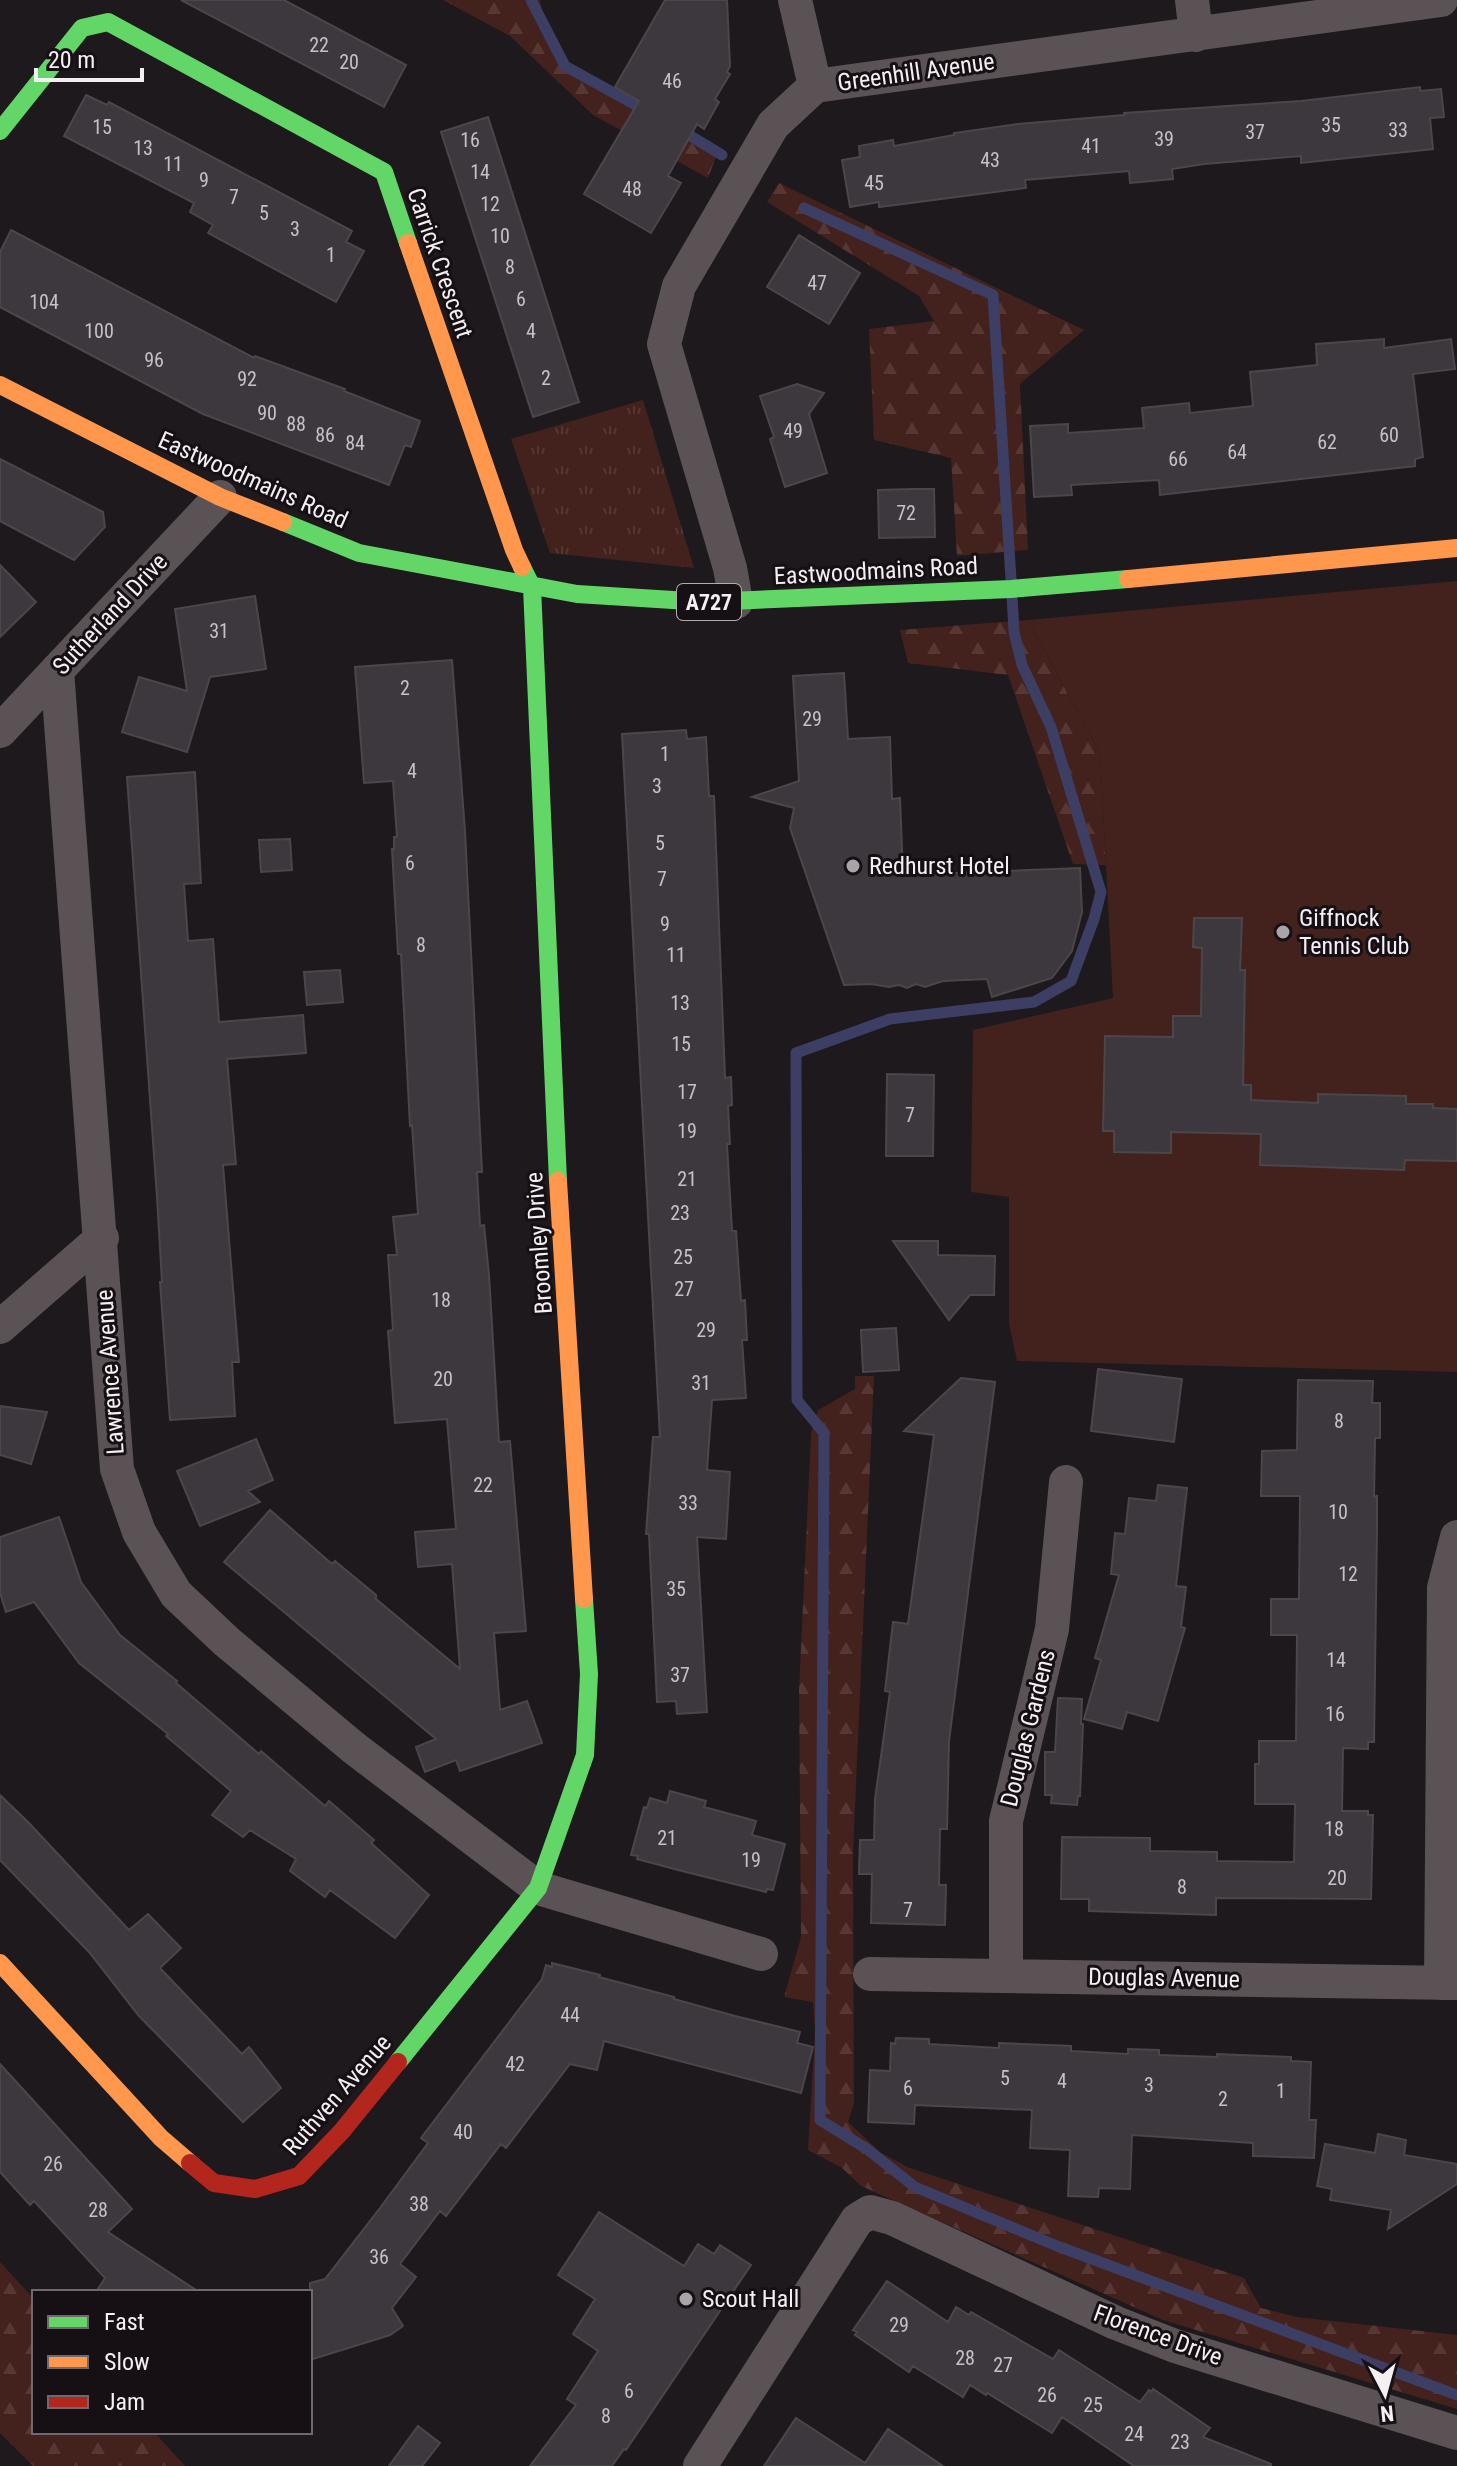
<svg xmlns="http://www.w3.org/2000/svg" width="1457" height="2466" viewBox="0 0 1457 2466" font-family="'Roboto Condensed',sans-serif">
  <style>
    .grass { fill: url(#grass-tufts) }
    .forest { fill: url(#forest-firs) }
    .green { fill: #43211d }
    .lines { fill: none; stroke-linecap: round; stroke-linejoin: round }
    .stream { stroke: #3c3e64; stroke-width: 11 }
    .building { fill: #3d373e; stroke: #4a474a; stroke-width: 2 }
    .street { stroke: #5a5255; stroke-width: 34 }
    .fast { stroke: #63d668; stroke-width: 18 }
    .slow { stroke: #ff974d; stroke-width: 18 }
    .jam { stroke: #b3261e; stroke-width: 18 }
    .poi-dot { fill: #a9a4a8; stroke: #160f14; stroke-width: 3 }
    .labels { text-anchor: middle; stroke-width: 6; stroke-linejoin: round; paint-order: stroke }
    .number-label { font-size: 20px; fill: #c6c1c6 }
    .shield { fill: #160f14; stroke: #b1acb0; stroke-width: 2 }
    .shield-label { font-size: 22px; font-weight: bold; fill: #f4eff3 }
    .street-label { font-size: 24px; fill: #f4eff3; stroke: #160f14 }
    .poi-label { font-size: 24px; fill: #f4eff3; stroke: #160f14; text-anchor: start }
  </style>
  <defs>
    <pattern id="grass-tufts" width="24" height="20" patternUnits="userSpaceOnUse" patternTransform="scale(2)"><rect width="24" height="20" fill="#43211d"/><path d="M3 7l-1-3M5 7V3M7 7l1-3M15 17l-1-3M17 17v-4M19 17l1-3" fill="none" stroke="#563733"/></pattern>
    <pattern id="forest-firs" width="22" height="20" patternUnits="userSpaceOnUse" patternTransform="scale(2)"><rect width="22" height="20" fill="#43211d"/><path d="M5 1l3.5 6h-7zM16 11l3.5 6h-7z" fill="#563733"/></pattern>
  </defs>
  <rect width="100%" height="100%" fill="#1e191c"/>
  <path class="grass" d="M 643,400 L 694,568 L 550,553 L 511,439 Z"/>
  <path class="forest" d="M 443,0 L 540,0 L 546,37 L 567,70 L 716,157 L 708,178 L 593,115 L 510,36 Z
    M 779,183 L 1084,330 L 1020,384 L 1028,550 L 957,556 L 951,458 L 874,440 L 869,329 L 934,321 L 919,296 L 767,202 Z
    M 1028,620 L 1100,753 L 1106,865 L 1073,864 L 1008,675 L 908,663 L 900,630 Z
    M 855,1376 L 874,1376 L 853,1853 L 854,2103 L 848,2122 L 880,2152 L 907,2167 L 1244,2278 L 1261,2308 L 1297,2317 L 1457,2335 L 1457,2409 L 1163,2320 L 861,2186 L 842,2168 L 808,2150 L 815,2032 L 813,2002 L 784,1997 L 801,1937 L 799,1690 L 811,1433 L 818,1410 L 855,1389 Z
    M 0,2262 L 34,2299 L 34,2432 L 154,2432 L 185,2466 L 33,2466 L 0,2433 Z"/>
  <path class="green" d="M 1457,581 L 1457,1372 L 1017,1361 L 1009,1324 L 1009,1197 L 971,1192 L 973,1030 L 1113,998 L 1100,753 L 1028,620 Z"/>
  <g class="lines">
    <path class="stream" d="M 531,0 L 565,66 L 650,113
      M 679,129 L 722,155
      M 804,208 L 993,295 L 1011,579
      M 1012,596 L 1014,632 L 1022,665 L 1051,727 L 1101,892 L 1094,919 L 1071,981 L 1034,1002 L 890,1019 L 796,1053 L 797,1400 L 824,1433 L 820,2120 L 867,2149 L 915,2187 L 1057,2246 L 1457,2395"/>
  </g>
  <path class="building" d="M 181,0 L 284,0 L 406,65 L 384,107 Z
    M 665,0 L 727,0 L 730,66 L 727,72 L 730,74 L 715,99 L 719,102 L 704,129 L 697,124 L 668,176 L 681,183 L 651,233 L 584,194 L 639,101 L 615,87 Z
    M 1420,87 L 1420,91 L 1441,89 L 1444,117 L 1430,118 L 1433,149 L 1301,163 L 1301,156 L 1204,164 L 1172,169 L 1173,179 L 1130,183 L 1129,171 L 1025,180 L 1026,188 L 879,207 L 879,202 L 850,207 L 842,160 L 860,157 L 859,146 L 893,140 L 894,146 L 954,135 L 954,133 L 1018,124 L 1124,115 L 1124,113 L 1301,101 Z
    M 86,95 L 107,105 L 109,102 L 352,231 L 346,242 L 364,251 L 336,302 L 208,233 L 213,225 L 190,212 L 194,203 L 64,136 Z
    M 488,117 L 579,402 L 533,417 L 441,132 Z
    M 11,230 L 254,358 L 255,356 L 345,389 L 344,391 L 420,421 L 411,447 L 405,445 L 389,485 L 203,414 L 0,307 L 0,252 Z
    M 799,235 L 860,273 L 829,324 L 767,287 Z
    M 1384,339 L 1384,348 L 1451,339 L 1455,369 L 1413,374 L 1423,457 L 1415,459 L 1415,466 L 1160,495 L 1159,480 L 1071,485 L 1072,495 L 1034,497 L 1030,426 L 1068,424 L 1068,433 L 1144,428 L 1142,408 L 1189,403 L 1190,413 L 1253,406 L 1250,372 L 1317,365 L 1316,344 Z
    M 797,384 L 824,393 L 809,414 L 827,473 L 785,487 L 770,439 L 774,437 L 760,396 Z
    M 0,459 L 103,512 L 105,527 L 74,560 L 0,521 Z
    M 913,489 L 934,489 L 935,537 L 879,538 L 878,490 Z
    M 0,565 L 36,602 L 0,637 Z
    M 255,596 L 266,669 L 210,677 L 187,752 L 122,732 L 139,677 L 187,691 L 175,609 Z
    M 452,660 L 465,831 L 482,1172 L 477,1172 L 480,1226 L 484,1225 L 489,1275 L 499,1442 L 510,1441 L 526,1631 L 494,1633 L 500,1710 L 527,1701 L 542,1743 L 460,1771 L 456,1760 L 425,1772 L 416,1747 L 436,1739 L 224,1562 L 270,1510 L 332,1564 L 335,1561 L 376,1595 L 376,1599 L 460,1669 L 452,1564 L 418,1567 L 415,1532 L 456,1529 L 447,1419 L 395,1423 L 388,1331 L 393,1330 L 388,1255 L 397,1255 L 393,1217 L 418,1214 L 412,1125 L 410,1126 L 401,954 L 398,954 L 392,849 L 394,849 L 394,837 L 397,837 L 393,781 L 364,783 L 355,667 Z
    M 844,673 L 848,739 L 890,737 L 892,799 L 900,798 L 903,875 L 1080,868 L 1082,912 L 1072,951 L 1052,978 L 992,997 L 987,979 L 943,981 L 925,987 L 916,984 L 907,988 L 899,985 L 889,987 L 871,984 L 844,985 L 790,828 L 794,808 L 752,797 L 799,781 L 793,676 Z
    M 686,730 L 687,739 L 706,737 L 709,796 L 714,796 L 725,1078 L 731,1077 L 732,1105 L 728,1106 L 730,1144 L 727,1144 L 732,1231 L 736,1231 L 741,1301 L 745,1300 L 747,1340 L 742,1340 L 746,1398 L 712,1400 L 707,1470 L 730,1472 L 726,1539 L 697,1537 L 707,1712 L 677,1714 L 676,1701 L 657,1702 L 649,1534 L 646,1534 L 653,1437 L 660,1437 L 622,734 Z
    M 195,772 L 201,883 L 184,884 L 188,941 L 213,939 L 219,1022 L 303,1015 L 306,1053 L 227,1059 L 236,1164 L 223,1165 L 239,1362 L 232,1362 L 235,1416 L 170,1420 L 160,1282 L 162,1282 L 157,1197 L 127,777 Z
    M 290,839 L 292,870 L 261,872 L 259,840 Z
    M 1194,918 L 1242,918 L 1240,970 L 1245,970 L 1243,1085 L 1251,1085 L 1251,1100 L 1318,1103 L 1318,1094 L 1406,1096 L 1406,1104 L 1433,1104 L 1433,1108 L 1457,1109 L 1457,1161 L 1405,1160 L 1404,1170 L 1260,1165 L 1261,1134 L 1171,1132 L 1171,1153 L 1114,1152 L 1114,1131 L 1103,1131 L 1105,1036 L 1173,1037 L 1173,1016 L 1201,1016 L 1202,948 L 1193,947 Z
    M 340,970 L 343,1002 L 307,1005 L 304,972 Z
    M 887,1074 L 934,1075 L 933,1156 L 886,1156 Z
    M 893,1241 L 938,1241 L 938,1255 L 995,1256 L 994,1295 L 970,1295 L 949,1320 Z
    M 896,1328 L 899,1370 L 863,1372 L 861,1330 Z
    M 1098,1369 L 1182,1379 L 1174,1442 L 1091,1431 Z
    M 961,1378 L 995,1382 L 949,1741 L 947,1829 L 940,1829 L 939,1885 L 946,1885 L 945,1925 L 871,1923 L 872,1874 L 859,1874 L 860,1840 L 874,1840 L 875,1799 L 890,1692 L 885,1691 L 893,1622 L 908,1624 L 934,1435 L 904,1431 Z
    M 1298,1380 L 1373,1381 L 1372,1403 L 1380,1403 L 1380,1438 L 1375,1438 L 1374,1497 L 1377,1496 L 1377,1527 L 1374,1742 L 1368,1742 L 1368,1749 L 1343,1748 L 1342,1811 L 1368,1811 L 1368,1815 L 1373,1815 L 1371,1899 L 1216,1898 L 1216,1915 L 1089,1911 L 1089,1899 L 1061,1899 L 1062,1837 L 1150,1838 L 1150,1851 L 1217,1852 L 1217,1861 L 1294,1862 L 1295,1804 L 1255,1804 L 1255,1764 L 1259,1764 L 1259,1741 L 1296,1741 L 1297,1635 L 1271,1635 L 1271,1599 L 1299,1599 L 1300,1496 L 1261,1496 L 1262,1451 L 1297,1450 Z
    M 0,1406 L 47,1412 L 31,1464 L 0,1455 Z
    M 256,1439 L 273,1480 L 248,1491 L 260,1502 L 200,1526 L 177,1471 Z
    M 1158,1485 L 1187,1488 L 1176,1586 L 1186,1587 L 1181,1627 L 1185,1628 L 1158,1721 L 1127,1712 L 1122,1729 L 1084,1719 L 1101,1660 L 1095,1658 L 1119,1575 L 1111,1574 L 1115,1533 L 1125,1534 L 1129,1498 L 1156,1501 Z
    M 59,1517 L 81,1582 L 120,1635 L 177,1681 L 176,1683 L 259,1754 L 261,1751 L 325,1806 L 329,1801 L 374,1840 L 371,1843 L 429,1895 L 395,1938 L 330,1890 L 325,1897 L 290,1871 L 296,1859 L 250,1830 L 243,1837 L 212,1815 L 231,1791 L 166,1736 L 168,1734 L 79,1663 L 34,1602 L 6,1612 L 0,1593 L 0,1537 Z
    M 1058,1698 L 1082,1699 L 1081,1724 L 1083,1724 L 1080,1796 L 1078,1796 L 1077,1805 L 1051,1803 L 1052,1795 L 1045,1795 L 1045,1752 L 1055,1752 Z
    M 670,1791 L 706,1801 L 704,1807 L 756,1821 L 752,1835 L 785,1844 L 773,1890 L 767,1889 L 766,1892 L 682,1871 L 637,1859 L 638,1856 L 631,1855 L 644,1807 L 647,1808 L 650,1798 L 667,1803 Z
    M 0,1795 L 28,1822 L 129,1930 L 148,1914 L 181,1948 L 160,1968 L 242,2054 L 249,2047 L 281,2088 L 243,2122 L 139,2016 L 89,1952 L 0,1860 Z
    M 552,1963 L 600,1975 L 599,1977 L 674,1997 L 674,1999 L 735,2016 L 800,2032 L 797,2043 L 813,2047 L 801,2093 L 604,2041 L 597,2070 L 570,2064 L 506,2148 L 501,2144 L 446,2216 L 440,2211 L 400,2264 L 416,2277 L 392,2308 L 403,2326 L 390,2335 L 310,2360 L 310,2283 L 325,2279 L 380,2208 L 428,2143 L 421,2138 L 542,1979 L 546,1965 L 552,1967 Z
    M 896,2038 L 929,2039 L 929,2044 L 999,2048 L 999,2043 L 1071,2046 L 1071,2051 L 1128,2054 L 1128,2049 L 1159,2050 L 1159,2055 L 1217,2057 L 1217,2054 L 1291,2057 L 1291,2061 L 1311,2062 L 1309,2120 L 1316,2120 L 1314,2158 L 1253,2156 L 1253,2143 L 1132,2135 L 1130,2189 L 1099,2188 L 1098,2197 L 1068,2196 L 1070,2150 L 1030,2148 L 1032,2110 L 915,2105 L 914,2124 L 868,2122 L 870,2070 L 890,2071 L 891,2043 L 895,2044 Z
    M 0,2064 L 132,2209 L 108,2232 L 199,2292 L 96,2292 L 105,2278 L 34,2201 L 30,2205 L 0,2172 Z
    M 1378,2134 L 1406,2140 L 1404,2155 L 1457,2164 L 1457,2184 L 1388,2229 L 1391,2210 L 1330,2200 L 1332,2189 L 1317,2186 L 1325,2144 L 1375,2153 Z
    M 599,2212 L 684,2266 L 698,2244 L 714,2254 L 720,2245 L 751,2265 L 626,2450 L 624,2449 L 612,2466 L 530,2466 L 576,2405 L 567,2399 L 598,2351 L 573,2334 L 595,2299 L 558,2275 Z
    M 887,2281 L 948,2322 L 956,2307 L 969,2315 L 971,2312 L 1053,2359 L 1059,2350 L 1140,2402 L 1149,2390 L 1151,2392 L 1153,2389 L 1210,2428 L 1203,2437 L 1271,2464 L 1271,2466 L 1134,2466 L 1062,2417 L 1052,2433 L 987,2393 L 986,2395 L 970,2385 L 963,2397 L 913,2366 L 909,2372 L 855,2335 L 857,2332 L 853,2330 Z
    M 796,2418 L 865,2463 L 888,2429 L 943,2466 L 764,2466 Z
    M 418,2426 L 440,2443 L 422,2466 L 389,2466 Z"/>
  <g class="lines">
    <path class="street" d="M 795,0 L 815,86
      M 1192,0 L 1196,35
      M 736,602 L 730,568 L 664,344 L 679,286 L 773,125 L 815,86 L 1441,0
      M 57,670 L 117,1469 L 139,1532 L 176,1594 L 227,1642 L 354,1748 L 538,1888 L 761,1954
      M 0,731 L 220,497
      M 0,1327 L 102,1238
      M 870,1974 L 1457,1983
      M 1006,1975 L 1006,1821 L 1052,1629 L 1066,1482
      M 1441,1983 L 1444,1588 L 1457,1537
      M 700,2466 L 857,2220 L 870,2212 L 892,2218 L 1116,2323 L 1175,2346 L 1457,2433"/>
    <path class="fast" d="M 0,131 L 82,28 L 108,22 L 384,172 L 408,243
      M 283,522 L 359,553 L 577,594 L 705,602 L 1011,589 L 1128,579
      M 522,567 L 532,587 L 558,1181
      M 398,2062 L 538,1888 L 585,1755 L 589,1674 L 584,1599"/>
    <path class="slow" d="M 408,243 L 514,550 L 522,567
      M 0,385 L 220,497 L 283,522
      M 1128,579 L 1457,548
      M 558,1181 L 584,1599
      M 0,1963 L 161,2138 L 190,2163"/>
    <path class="jam" d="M 190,2163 L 214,2183 L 255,2189 L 299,2176 L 342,2131 L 398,2062"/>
  </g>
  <g class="poi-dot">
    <circle cx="853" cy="866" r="8"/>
    <circle cx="1283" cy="932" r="8"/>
    <circle cx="686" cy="2299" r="8"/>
  </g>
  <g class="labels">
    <g class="number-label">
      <text x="319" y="52">22</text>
      <text x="349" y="69">20</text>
      <text x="672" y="88">46</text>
      <text x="1331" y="132">35</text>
      <text x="102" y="134">15</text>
      <text x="1398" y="137">33</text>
      <text x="1255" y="139">37</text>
      <text x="1164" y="146">39</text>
      <text x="470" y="147">16</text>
      <text x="1091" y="153">41</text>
      <text x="143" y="155">13</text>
      <text x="990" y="167">43</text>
      <text x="173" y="171">11</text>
      <text x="480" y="179">14</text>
      <text x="204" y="187">9</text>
      <text x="874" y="190">45</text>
      <text x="632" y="196">48</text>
      <text x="234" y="204">7</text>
      <text x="490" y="211">12</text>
      <text x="264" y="220">5</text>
      <text x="295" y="236">3</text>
      <text x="500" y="243">10</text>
      <text x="331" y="262">1</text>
      <text x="510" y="274">8</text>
      <text x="817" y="290">47</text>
      <text x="521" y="306">6</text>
      <text x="44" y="309">104</text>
      <text x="99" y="338">100</text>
      <text x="531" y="338">4</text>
      <text x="154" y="367">96</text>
      <text x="546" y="385">2</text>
      <text x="247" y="386">92</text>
      <text x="267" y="420">90</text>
      <text x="296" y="431">88</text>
      <text x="793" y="438">49</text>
      <text x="325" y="442">86</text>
      <text x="1389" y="442">60</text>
      <text x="1327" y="449">62</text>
      <text x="355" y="450">84</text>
      <text x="1237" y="459">64</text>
      <text x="1178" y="466">66</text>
      <text x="906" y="520">72</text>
      <text x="219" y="638">31</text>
      <text x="405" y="695">2</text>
      <text x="812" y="726">29</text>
      <text x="665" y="761">1</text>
      <text x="412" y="778">4</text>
      <text x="657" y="793">3</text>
      <text x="660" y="850">5</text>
      <text x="410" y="870">6</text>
      <text x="662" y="886">7</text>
      <text x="665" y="931">9</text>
      <text x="421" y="952">8</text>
      <text x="676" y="962">11</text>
      <text x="680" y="1010">13</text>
      <text x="681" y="1051">15</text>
      <text x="687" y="1099">17</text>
      <text x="910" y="1122">7</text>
      <text x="687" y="1138">19</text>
      <text x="687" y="1186">21</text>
      <text x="680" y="1220">23</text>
      <text x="683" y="1264">25</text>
      <text x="684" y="1296">27</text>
      <text x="441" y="1307">18</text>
      <text x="706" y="1337">29</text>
      <text x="443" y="1386">20</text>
      <text x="701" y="1390">31</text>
      <text x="1339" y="1428">8</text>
      <text x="483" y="1492">22</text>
      <text x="688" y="1510">33</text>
      <text x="1338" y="1519">10</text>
      <text x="1348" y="1581">12</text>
      <text x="676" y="1596">35</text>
      <text x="1336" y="1667">14</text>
      <text x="680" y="1682">37</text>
      <text x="1335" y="1721">16</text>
      <text x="1334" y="1836">18</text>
      <text x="667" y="1845">21</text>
      <text x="751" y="1867">19</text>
      <text x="1337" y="1885">20</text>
      <text x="1182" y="1894">8</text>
      <text x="908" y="1917">7</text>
      <text x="570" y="2022">44</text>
      <text x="515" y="2071">42</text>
      <text x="1005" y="2085">5</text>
      <text x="1062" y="2088">4</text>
      <text x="1149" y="2092">3</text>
      <text x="908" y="2095">6</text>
      <text x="1281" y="2098">1</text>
      <text x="1223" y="2106">2</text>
      <text x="463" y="2139">40</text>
      <text x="53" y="2171">26</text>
      <text x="419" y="2211">38</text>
      <text x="98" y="2217">28</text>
      <text x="379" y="2264">36</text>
      <text x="899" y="2332">29</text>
      <text x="965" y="2365">28</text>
      <text x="1003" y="2372">27</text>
      <text x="629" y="2398">6</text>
      <text x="1047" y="2402">26</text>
      <text x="1093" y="2412">25</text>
      <text x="606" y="2423">8</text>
      <text x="1134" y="2441">24</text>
      <text x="1180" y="2449">23</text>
    </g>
    <rect class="shield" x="677" y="584" width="64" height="36" rx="6"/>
    <g class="shield-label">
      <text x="709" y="610">A727</text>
    </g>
    <g class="street-label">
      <text transform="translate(916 72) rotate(-8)" y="8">Greenhill Avenue</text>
      <text transform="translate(440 263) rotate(71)" y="8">Carrick Crescent</text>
      <text transform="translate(253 480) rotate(24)" y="8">Eastwoodmains Road</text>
      <text transform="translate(876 571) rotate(-3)" y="8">Eastwoodmains Road</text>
      <text transform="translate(110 614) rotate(-47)" y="8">Sutherland Drive</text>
      <text transform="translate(539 1243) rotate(-94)" y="8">Broomley Drive</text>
      <text transform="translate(110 1372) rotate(-94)" y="8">Lawrence Avenue</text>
      <text transform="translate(1028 1728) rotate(-76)" y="8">Douglas Gardens</text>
      <text transform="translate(1164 1978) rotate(1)" y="8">Douglas Avenue</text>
      <text transform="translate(337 2095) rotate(-49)" y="8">Ruthven Avenue</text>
      <text transform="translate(1158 2335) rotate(20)" y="8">Florence Drive</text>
    </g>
    <g class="poi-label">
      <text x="869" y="874">Redhurst Hotel</text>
      <text x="1299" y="926">Giffnock<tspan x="1299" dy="28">Tennis Club</tspan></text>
      <text x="702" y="2307">Scout Hall</text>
    </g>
  </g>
  <rect x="32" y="2290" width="280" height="144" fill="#160f14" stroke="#6f696d" stroke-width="2"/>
  <rect x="48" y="2316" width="40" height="12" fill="#63d668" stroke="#6f696d" stroke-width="2"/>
  <text x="104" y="2330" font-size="24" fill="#f4eff3">Fast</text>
  <rect x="48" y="2356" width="40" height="12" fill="#ff974d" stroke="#6f696d" stroke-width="2"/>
  <text x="104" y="2370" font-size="24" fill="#f4eff3">Slow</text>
  <rect x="48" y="2396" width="40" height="12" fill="#b3261e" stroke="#6f696d" stroke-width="2"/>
  <text x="104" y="2410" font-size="24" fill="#f4eff3">Jam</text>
  <g transform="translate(1385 2394) rotate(174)" stroke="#160f14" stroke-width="6" paint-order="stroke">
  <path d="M0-6L14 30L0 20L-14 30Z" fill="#f4eff3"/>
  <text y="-12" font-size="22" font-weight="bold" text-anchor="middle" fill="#f4eff3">N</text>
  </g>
  <path d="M36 68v12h106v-12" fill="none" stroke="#f4eff3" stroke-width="4"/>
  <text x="48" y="68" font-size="24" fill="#f4eff3" stroke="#160f14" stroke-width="6" paint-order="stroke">20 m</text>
</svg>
